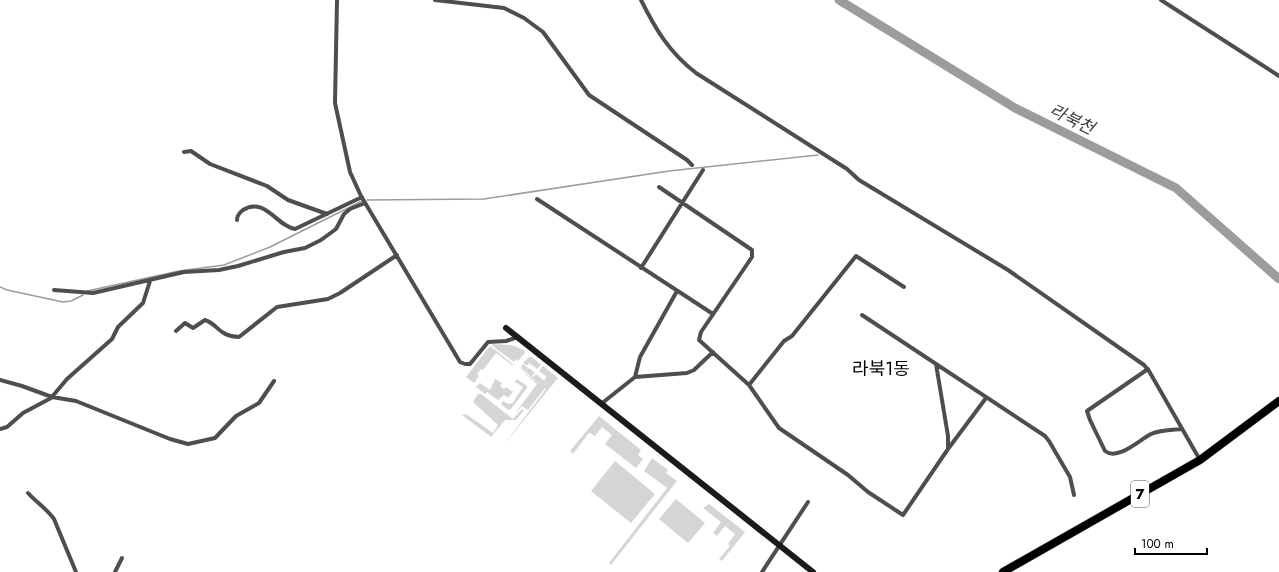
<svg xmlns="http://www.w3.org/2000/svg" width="1279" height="572" viewBox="0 0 1279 572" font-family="Jost,'Noto Sans KR',sans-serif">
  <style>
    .green { fill: #d5d5d5 }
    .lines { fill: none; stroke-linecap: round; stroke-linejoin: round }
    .stream { stroke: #9c9c9c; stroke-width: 1.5 }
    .river { stroke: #9c9c9c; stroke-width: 9 }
    .highway-casing { stroke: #dbdbdb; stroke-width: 9 }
    .street { stroke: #4e4e4e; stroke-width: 4 }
    .secondary { stroke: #1b1b1b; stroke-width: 6 }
    .highway { stroke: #000; stroke-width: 8 }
    .labels { text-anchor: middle; stroke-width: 3; stroke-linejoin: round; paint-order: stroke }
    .shield { fill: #fff; stroke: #4c4c4c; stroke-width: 1 }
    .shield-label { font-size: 15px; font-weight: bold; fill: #000 }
    .water-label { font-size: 17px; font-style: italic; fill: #3d3d3d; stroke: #fff }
    .quarter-label { font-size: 18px; fill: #000; stroke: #fff }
  </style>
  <rect width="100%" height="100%" fill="#fff"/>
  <path class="green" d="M 494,344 L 511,345 L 524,350 L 525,353 L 518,361 L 516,359 L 514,362 L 491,345 Z
    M 490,346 L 514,365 L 512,365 L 496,353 L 483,370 L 481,369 L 477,374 L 479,376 L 474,383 L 466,377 Z
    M 529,357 L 532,357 L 541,365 L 537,369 L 529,363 L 527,366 L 523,363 Z
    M 523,364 L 528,368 L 526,371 L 529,368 L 535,373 L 532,376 L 534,377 L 536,374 L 549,385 L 544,380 L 547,377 L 539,371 L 543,366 L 558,378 L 502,447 L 546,389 L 521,368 Z
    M 520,369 L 545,388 L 528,410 L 522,406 L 513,416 L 537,384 Z
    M 495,379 L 502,383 L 500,386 L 504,389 L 506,387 L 513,392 L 508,398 L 504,395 L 498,400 L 487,392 L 485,394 L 476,387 L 480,383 L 490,390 Z
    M 517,379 L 527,386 L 527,388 L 511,409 L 508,410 L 501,404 L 503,401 L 508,404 L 510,403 L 512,404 L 523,387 L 515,382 Z
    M 478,394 L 481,394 L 513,419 L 522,409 L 524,410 L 516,420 L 505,420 L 491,437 L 462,415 L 466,414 L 493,433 L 498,425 L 473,402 Z
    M 599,416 L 641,450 L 638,455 L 643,459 L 636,468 L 605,444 L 612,435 L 602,427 L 595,436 L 590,433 L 588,434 L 573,454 L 570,451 Z
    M 652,458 L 668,470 L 666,473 L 677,481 L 611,565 L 609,563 L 667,488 L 644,471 Z
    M 615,461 L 655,494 L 631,523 L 591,491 Z
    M 676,499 L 705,523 L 688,543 L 659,519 Z
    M 709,504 L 745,532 L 722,561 L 719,559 L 730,546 L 728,544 L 735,534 L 725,526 L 717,536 L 713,533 L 721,522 L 703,508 Z"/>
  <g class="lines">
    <path class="stream" d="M 367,200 L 484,199 L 669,171 L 818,155
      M 0,287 L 7,290 L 63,302 L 71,301 L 83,295
      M 87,291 L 179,271 L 224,265 L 270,247 L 362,201"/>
    <path class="river" d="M 839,0 L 1015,108 L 1176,188 L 1279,279"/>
    <defs>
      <path id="highway" d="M 1003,572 L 1200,460 L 1279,401"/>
    </defs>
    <use href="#highway" class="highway-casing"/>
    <path class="street" d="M 337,0 L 335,103 L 350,172 L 361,196 L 460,362 L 465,364 L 470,364 L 488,342 L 506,341 L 518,337
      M 435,0 L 504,8 L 524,18 L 543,32 L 589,95 L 687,160 L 692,165
      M 641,0 C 656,30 669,52 696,73 L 847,169 L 859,180 L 1008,270 L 1144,365 L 1149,371 L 1200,460
      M 1161,0 L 1279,76
      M 184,152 L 191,151 L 210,164 L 267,186 L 288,200 L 327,214
      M 659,187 L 752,250 L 752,257 L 701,332 L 699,340 L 749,385 L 784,341 L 792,336 L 856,256 L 904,287
      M 537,199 L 713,314
      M 237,220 C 237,216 239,213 243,210 C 264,196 278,227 295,229 L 362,197
      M 641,268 L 703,170
      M 54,290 L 93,293 L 184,272 L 219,270 L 238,266 L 284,252 L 305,248 L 321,240 L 336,229 L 344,214 L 350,209 L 365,203
      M 862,315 L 1045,436 L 1049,441 L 1070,477 L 1074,495
      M 176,331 L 185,323 L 193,328 L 205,320 C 218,324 218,336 239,337 L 277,307 L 328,299 L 340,293 L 397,255
      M 936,364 L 948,436 L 948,449
      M 1148,369 L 1087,411 L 1090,420 L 1105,451 C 1118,461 1139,440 1151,434 C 1160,430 1172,430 1182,429
      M 635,377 L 640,357 L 677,291
      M 0,380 L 22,386 L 52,397 L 76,401 L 170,439 L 188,444 L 215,438 L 236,416 L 259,403 L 274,381
      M 749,385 L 779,428 L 848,475 L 868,492 L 903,515 L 948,449 L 986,398
      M 601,404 L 635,377 L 687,373 L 694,370 L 713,352
      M 0,429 L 7,427 L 23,413 L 51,398 L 67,379 L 112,339 L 118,327 L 143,303 L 150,281
      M 28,493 C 36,502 47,509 54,519 L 76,572
      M 115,572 L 122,558
      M 762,572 L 808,502"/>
    <path class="secondary" d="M 506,328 L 813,572"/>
    <use href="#highway" class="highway"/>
  </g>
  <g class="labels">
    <rect class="shield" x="1131" y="481" width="18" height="26" rx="3"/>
    <g class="shield-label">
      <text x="1140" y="499">7</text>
    </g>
    <g class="water-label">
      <text transform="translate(1072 119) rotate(26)" y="6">라북천</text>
    </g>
    <g class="quarter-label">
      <text x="881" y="375">라북1동</text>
    </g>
  </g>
  <path d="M1135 548v6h72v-6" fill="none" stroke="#000000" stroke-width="2"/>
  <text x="1141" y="548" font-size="12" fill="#000000" stroke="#ffffff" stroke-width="3" paint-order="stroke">100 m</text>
</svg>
